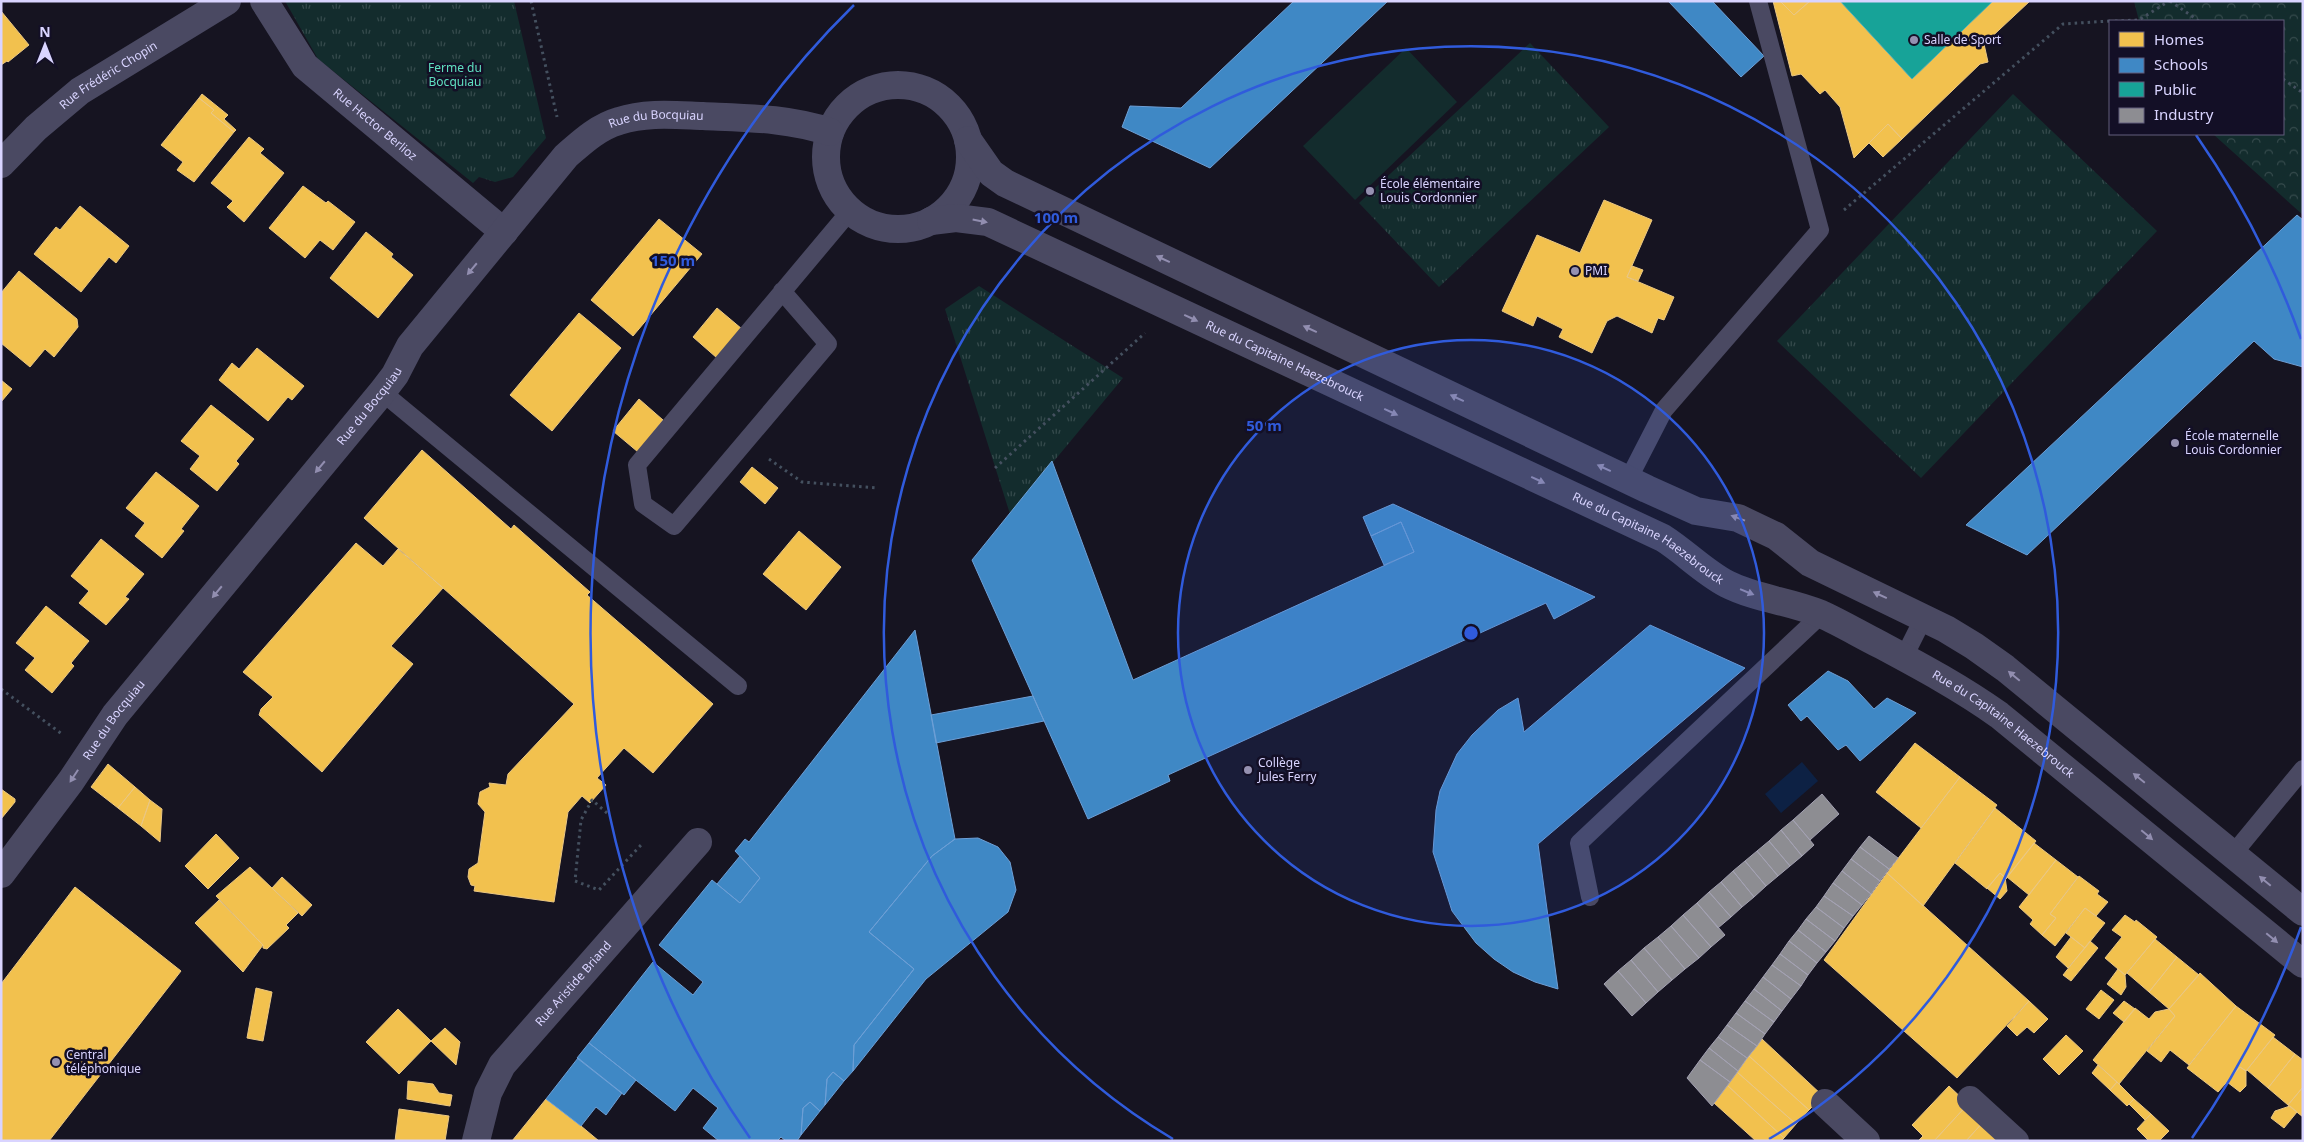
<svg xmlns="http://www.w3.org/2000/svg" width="2304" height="1142" viewBox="0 0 2304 1142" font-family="'Noto Sans',sans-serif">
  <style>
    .grass { fill: url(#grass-tufts) }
    .forest { fill: url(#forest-crowns) }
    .pitch { fill: #132c2d }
    .water { fill: #0d2144 }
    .homes { fill: #f2c14e; stroke: #eac783 }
    .schools { fill: #3f88c5; stroke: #6d9fd6 }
    .public { fill: #17a398; stroke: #51b2b7 }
    .industry { fill: #8d8d92; stroke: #a4a2b3 }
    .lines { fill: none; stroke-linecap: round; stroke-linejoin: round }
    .path { stroke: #44505f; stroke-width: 3; stroke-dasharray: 2.5 4; stroke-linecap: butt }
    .service { stroke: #4a4962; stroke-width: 18 }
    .pedestrian { stroke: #4a4962; stroke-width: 26 }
    .minor { stroke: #4a4962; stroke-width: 28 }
    .oneway { fill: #928eb0 }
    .ring { fill: none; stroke: #305bdc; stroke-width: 2.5 }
    .poi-dot { fill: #9591b1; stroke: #130f26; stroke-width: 2 }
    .labels { text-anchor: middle; stroke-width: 5; stroke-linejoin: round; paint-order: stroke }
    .poi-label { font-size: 12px; fill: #d9d4ff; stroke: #130f26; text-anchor: start }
    .park-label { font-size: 12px; fill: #5fe0c0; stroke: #130f26 }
    .street-label { font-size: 12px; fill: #d9d4ff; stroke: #130f26 }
    .centre { fill: #305bdc; stroke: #130f26; stroke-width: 2.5 }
    .ring-label { font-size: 15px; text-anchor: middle; font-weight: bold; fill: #305bdc; stroke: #130f26; stroke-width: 5; stroke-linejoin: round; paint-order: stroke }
  </style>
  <defs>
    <pattern id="grass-tufts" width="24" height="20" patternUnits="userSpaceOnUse" patternTransform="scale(1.25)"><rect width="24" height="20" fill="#132c2d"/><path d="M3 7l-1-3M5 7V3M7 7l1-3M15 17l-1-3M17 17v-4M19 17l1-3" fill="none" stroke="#354a4c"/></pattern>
    <pattern id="forest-crowns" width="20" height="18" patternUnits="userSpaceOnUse" patternTransform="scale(1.25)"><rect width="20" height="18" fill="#132c2d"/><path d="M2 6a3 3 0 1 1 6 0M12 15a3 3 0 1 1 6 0" fill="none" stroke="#354a4c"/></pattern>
  </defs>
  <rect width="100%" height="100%" fill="#161421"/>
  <path class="grass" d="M 285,1 L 514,1 L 546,138 L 513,177 L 495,182 L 479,177 L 473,183 L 318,59 Z
    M 1530,43 L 1609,127 L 1439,287 L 1359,203 Z
    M 2013,94 L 2157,231 L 1921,478 L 1777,341 Z
    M 979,286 L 1123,378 L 1010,514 L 945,309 Z"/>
  <path class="forest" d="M 2134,1 L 2303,1 L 2303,215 L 2213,134 L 2283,134 L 2283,21 L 2139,21 Z"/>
  <path class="pitch" d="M 1406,48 L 1457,102 L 1355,200 L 1303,146 Z"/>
  <path class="water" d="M 1802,762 L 1818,781 L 1781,813 L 1765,794 Z"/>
  <path class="homes" d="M 1773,1 L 1780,1 L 1794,15 L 1810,1 L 1840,1 L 1912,79 L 1993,1 L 2030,1 L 1984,44 L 1988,62 L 1980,64 L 1902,139 L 1888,124 L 1854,158 L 1840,107 L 1825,90 L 1820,94 L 1801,74 L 1792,76 Z
    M 1780,1 L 1810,1 L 1794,15 Z
    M 1,11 L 29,45 L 8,62 L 7,61 L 1,65 Z
    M 202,94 L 228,115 L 224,119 L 236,130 L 234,132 L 211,113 L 214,110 L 199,98 Z
    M 199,98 L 214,110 L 211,113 L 234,132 L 194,182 L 177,170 L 183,162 L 161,145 Z
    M 1888,124 L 1902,139 L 1883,157 L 1869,143 Z
    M 249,137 L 264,149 L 260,153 L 284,173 L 244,222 L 227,207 L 233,201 L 211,183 Z
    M 303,186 L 326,203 L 328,201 L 355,222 L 333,250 L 320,240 L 305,258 L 269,228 Z
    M 1604,200 L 1652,220 L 1627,277 L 1674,297 L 1664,320 L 1658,318 L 1652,333 L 1617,316 L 1607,321 L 1592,353 L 1559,337 L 1563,329 L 1537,316 L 1533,326 L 1502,311 L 1537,235 L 1580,253 Z
    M 80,206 L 129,246 L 116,263 L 109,257 L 81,292 L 34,254 L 56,227 L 60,230 Z
    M 659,219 L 702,254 L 633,336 L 591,300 Z
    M 366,232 L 393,254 L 391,257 L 413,275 L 378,318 L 330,278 Z
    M 1632,266 L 1643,270 L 1638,281 L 1627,277 Z
    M 19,271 L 77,319 L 78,327 L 54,357 L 45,349 L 30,367 L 1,343 L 1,293 Z
    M 717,308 L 742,329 L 717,358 L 693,337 Z
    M 579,313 L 621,348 L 552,431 L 510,395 Z
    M 257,348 L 304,386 L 292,400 L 288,397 L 268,421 L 219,380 L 232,363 L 239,369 Z
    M 1,380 L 12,389 L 1,402 Z
    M 639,399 L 663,420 L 638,452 L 613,431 Z
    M 211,405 L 254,439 L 236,461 L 239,464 L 217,491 L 190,469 L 200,456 L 181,441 Z
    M 422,450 L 511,529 L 514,525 L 590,592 L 587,595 L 713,704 L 653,773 L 624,748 L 597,778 L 606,785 L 590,803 L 582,796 L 568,812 L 554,902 L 474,891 L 475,886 L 471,885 L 468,877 L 469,869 L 478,863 L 485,812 L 478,804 L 480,792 L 490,787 L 489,783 L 506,785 L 508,774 L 574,704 L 364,518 Z
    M 752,467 L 778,488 L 765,504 L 740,482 Z
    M 156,472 L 199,506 L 181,529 L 184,531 L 162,558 L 135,536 L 145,523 L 126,508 Z
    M 799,531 L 841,567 L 806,610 L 763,574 Z
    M 101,539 L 144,574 L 125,597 L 129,599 L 106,625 L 79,603 L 89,591 L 71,576 Z
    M 356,543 L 383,566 L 398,549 L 443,588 L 391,646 L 413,664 L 322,772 L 259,715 L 261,709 L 273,697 L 243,672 Z
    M 46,606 L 89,641 L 71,663 L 74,666 L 52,693 L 25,670 L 35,658 L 16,643 Z
    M 1915,743 L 1960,777 L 1921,828 L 1876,792 Z
    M 108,764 L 135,787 L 118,808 L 91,787 Z
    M 1960,777 L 1997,805 L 1923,906 L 1887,873 Z
    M 135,787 L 150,800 L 141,826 L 118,808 Z
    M 1,789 L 15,799 L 15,802 L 1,819 Z
    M 150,800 L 162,809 L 160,842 L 141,826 Z
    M 1995,808 L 2036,841 L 2006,879 L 2000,873 L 1987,889 L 1955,863 Z
    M 216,834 L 239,858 L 208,889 L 185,866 Z
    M 2034,843 L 2056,860 L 2029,895 L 2007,877 Z
    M 2056,860 L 2078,877 L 2050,914 L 2056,918 L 2042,935 L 2030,924 L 2033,920 L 2019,907 Z
    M 250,867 L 298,913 L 286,925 L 289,928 L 267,949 L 263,948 L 263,945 L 216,896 Z
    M 1887,873 L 2029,1001 L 1957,1078 L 1824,960 Z
    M 2000,873 L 2005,877 L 2007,891 L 2000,899 L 1987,888 Z
    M 2079,876 L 2099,891 L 2097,894 L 2108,902 L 2096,916 L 2085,908 L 2055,946 L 2042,935 L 2056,918 L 2050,914 Z
    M 282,877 L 312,905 L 302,916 L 272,888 Z
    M 75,887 L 181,971 L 49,1141 L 1,1141 L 1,984 Z
    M 219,900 L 263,945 L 243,972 L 195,923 Z
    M 2085,908 L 2105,923 L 2085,948 L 2066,933 Z
    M 2125,915 L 2135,922 L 2136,920 L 2157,937 L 2125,975 L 2105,958 L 2122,937 L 2112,930 Z
    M 2071,937 L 2085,948 L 2068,968 L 2056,957 Z
    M 2155,939 L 2177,957 L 2149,992 L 2127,973 Z
    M 2090,941 L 2098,948 L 2071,981 L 2063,975 Z
    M 2177,957 L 2199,975 L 2169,1009 L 2149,992 Z
    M 2118,969 L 2125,975 L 2126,987 L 2121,995 L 2107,984 Z
    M 2200,973 L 2236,1006 L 2189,1065 L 2170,1050 L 2161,1062 L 2147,1051 L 2175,1016 L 2169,1009 Z
    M 256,988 L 272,992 L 263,1041 L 247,1038 Z
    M 2101,990 L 2114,1000 L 2099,1019 L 2086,1009 Z
    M 2029,1001 L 2048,1019 L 2034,1033 L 2027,1027 L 2017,1036 L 2007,1026 Z
    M 2124,1001 L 2135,1009 L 2124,1022 L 2113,1013 Z
    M 2236,1006 L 2275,1035 L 2246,1071 L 2240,1067 L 2218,1092 L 2187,1068 Z
    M 2135,1008 L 2149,1019 L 2155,1012 L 2169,1009 L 2175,1016 L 2119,1084 L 2093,1060 Z
    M 398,1009 L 431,1041 L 399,1074 L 366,1042 Z
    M 445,1028 L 460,1042 L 456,1065 L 431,1041 Z
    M 2066,1035 L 2083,1051 L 2059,1075 L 2043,1059 Z
    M 2273,1037 L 2295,1054 L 2268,1088 L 2247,1070 Z
    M 1762,1039 L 1823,1096 L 1809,1110 L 1749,1056 Z
    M 2295,1054 L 2303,1060 L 2303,1087 L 2288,1105 L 2268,1088 Z
    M 1749,1056 L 1809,1110 L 1796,1124 L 1737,1072 Z
    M 2098,1065 L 2117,1082 L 2110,1090 L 2092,1073 Z
    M 2240,1067 L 2246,1071 L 2246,1086 L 2240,1092 L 2227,1082 Z
    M 1737,1072 L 1796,1124 L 1784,1138 L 1727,1085 Z
    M 408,1081 L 433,1084 L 439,1093 L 452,1095 L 450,1106 L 407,1099 Z
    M 2117,1082 L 2134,1099 L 2127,1106 L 2110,1090 Z
    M 1727,1085 L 1784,1138 L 1781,1141 L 1756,1141 L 1714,1103 Z
    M 1949,1086 L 1968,1104 L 1934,1141 L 1918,1141 L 1923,1136 L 1912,1125 Z
    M 2303,1087 L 2303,1117 L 2288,1105 Z
    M 546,1099 L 581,1126 L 599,1141 L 512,1141 Z
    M 2134,1099 L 2151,1114 L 2145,1120 L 2129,1104 Z
    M 1968,1104 L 1985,1120 L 1966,1141 L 1934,1141 Z
    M 2290,1106 L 2297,1112 L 2284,1128 L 2271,1118 L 2275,1111 Z
    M 399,1109 L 449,1116 L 445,1141 L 395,1141 Z
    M 2151,1114 L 2169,1131 L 2159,1141 L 2149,1141 L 2137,1129 Z
    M 1985,1120 L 1998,1141 L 1966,1141 Z"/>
  <path class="schools" d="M 1294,1 L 1388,1 L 1210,168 L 1122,127 L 1130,106 L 1181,108 Z
    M 1668,1 L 1712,1 L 1764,56 L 1741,77 Z
    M 2297,215 L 2303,220 L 2303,367 L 2274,359 L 2254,341 L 2027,555 L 1966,525 Z
    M 1052,461 L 1133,680 L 1414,552 L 1401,522 L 1371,536 L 1363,517 L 1393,504 L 1595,597 L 1554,619 L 1546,603 L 1168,775 L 1170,781 L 1088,819 L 972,560 Z
    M 1401,522 L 1414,552 L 1384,565 L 1371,536 Z
    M 1650,625 L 1745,668 L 1538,844 L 1558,989 L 1535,982 L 1513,972 L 1494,959 L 1476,943 L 1452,911 L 1433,852 L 1436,810 L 1440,791 L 1457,754 L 1472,735 L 1498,710 L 1518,698 L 1524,732 Z
    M 915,630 L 955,839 L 932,856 L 869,932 L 914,969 L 854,1045 L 853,1071 L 844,1081 L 833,1072 L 827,1079 L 825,1105 L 820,1111 L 810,1102 L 803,1108 L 801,1135 L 797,1141 L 786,1141 L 781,1137 L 777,1141 L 719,1141 L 703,1128 L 718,1108 L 693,1088 L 675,1111 L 589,1043 L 653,962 L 693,995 L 703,982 L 659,945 L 712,880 L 740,903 L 760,878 L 735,851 L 745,839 L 749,842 Z
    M 1828,671 L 1848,681 L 1874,709 L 1887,698 L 1916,713 L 1860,761 L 1846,745 L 1838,750 L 1807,716 L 1801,721 L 1788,705 Z
    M 1033,696 L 1044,721 L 936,743 L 931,715 Z
    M 978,838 L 998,847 L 1010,862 L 1016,890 L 1008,912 L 926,979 L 853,1071 L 854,1045 L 914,969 L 869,932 L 932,856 L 955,839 Z
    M 740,856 L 760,878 L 740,903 L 717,884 Z
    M 589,1043 L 636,1080 L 624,1095 L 577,1058 Z
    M 578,1058 L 622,1093 L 606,1115 L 596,1107 L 581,1126 L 546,1099 Z
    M 833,1072 L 844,1081 L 825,1105 L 827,1079 Z
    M 810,1102 L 820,1111 L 801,1135 L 803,1108 Z"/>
  <path class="public" d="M 1840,1 L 1993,1 L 1912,79 Z"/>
  <path class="industry" d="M 1822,794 L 1839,814 L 1810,840 L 1793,820 Z
    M 1793,820 L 1814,845 L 1802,856 L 1781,830 Z
    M 1781,830 L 1802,856 L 1790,866 L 1769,841 Z
    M 1869,836 L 1898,858 L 1889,869 L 1860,847 Z
    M 1769,841 L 1790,866 L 1778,876 L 1757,851 Z
    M 1860,847 L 1889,869 L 1880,881 L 1851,859 Z
    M 1757,851 L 1778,876 L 1766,886 L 1745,861 Z
    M 1851,859 L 1880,881 L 1871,894 L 1842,871 Z
    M 1745,861 L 1766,886 L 1754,897 L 1733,871 Z
    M 1733,871 L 1754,897 L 1742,907 L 1721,882 Z
    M 1842,871 L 1871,894 L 1862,905 L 1833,883 Z
    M 1721,882 L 1742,907 L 1731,917 L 1709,892 Z
    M 1833,883 L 1862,905 L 1853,916 L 1824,896 Z
    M 1709,892 L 1731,917 L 1718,928 L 1697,903 Z
    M 1824,896 L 1853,916 L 1844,928 L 1816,907 Z
    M 1697,903 L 1725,935 L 1711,947 L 1683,915 Z
    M 1816,907 L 1844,928 L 1835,941 L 1806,919 Z
    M 1683,915 L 1711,947 L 1699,958 L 1671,926 Z
    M 1806,919 L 1835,941 L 1826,952 L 1798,930 Z
    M 1671,926 L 1699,958 L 1685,969 L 1658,937 Z
    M 1798,930 L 1826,952 L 1817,963 L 1789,941 Z
    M 1658,937 L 1685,969 L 1672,980 L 1644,948 Z
    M 1789,941 L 1817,963 L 1808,975 L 1780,954 Z
    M 1644,948 L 1672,980 L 1658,992 L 1631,960 Z
    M 1780,954 L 1808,975 L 1801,986 L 1772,965 Z
    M 1631,960 L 1658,992 L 1646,1003 L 1618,971 Z
    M 1772,965 L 1801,986 L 1791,999 L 1763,977 Z
    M 1618,971 L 1646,1003 L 1632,1016 L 1604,984 Z
    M 1763,977 L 1791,999 L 1782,1011 L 1754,989 Z
    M 1754,989 L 1782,1011 L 1774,1022 L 1745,1001 Z
    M 1745,1001 L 1774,1022 L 1765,1034 L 1736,1013 Z
    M 1736,1013 L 1765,1034 L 1757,1046 L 1727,1025 Z
    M 1727,1025 L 1757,1046 L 1747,1058 L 1718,1037 Z
    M 1718,1037 L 1747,1058 L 1738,1071 L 1709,1048 Z
    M 1709,1048 L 1738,1071 L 1730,1082 L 1700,1060 Z
    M 1700,1060 L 1730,1082 L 1712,1106 L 1687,1078 Z"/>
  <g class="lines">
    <path class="path" d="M 531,1 L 557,117
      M 2170,1 L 2199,21
      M 2115,21 L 2139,20 L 2169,1
      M 2283,79 L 2303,93
      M 1844,210 L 2063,24 L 2110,21
      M 769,459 L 802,482 L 878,488
      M 995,468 L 1145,333
      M 1,689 L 62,734
      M 607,813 L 592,800 L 581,820 L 575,881 L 599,890 L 641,845"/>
    <path class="service" d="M 782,291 L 828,344 L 674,526 L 643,504 L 637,465 L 850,211
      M 382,392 L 738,686
      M 1628,480 L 1664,410 L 1820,230 L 1758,1
      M 1904,657 L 1924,617
      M 2233,854 L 2303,769
      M 1590,897 L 1579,843 L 1822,614"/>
    <path class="pedestrian" d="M 1970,1099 L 2016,1141"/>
    <g class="minor">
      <path id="s1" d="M 264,1 L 305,66 L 504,232"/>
      <circle cx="898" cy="157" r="72"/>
      <path d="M 968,140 L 991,173 L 1005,183 L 1647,489 L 1696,511 L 1738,518 L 1776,536 L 1810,563 L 1946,629 L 1974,646 L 2005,668 L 2303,912"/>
      <path id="s2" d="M 1,164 L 36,128 L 80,91 L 227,1"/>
      <path id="s3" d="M 931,221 L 956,218 L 988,222 L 1663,538 C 1685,552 1704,572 1727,584 C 1757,599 1790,601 1821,614 C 1841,623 1861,635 1881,645 C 1922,667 1961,688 1999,715 L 2303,964"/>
      <path id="s4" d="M 1,874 L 71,781 L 115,715 L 382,392 L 395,375 L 410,346 L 566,156 C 582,142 598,127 619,121 C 646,112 675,115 703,116 C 747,118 788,118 830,132"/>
      <path d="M 1825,1103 L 1866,1141"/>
      <path id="s5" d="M 476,1141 L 488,1093 L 502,1065 L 698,842"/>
    </g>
  </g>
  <defs><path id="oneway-solid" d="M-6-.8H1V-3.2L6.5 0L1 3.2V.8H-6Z" transform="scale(1.25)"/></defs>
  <g class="oneway">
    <use href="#oneway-solid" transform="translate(980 221) rotate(11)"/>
    <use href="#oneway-solid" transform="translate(1163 259) rotate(-155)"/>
    <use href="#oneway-solid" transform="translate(472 269) rotate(130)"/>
    <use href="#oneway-solid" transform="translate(1191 318) rotate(25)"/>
    <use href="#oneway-solid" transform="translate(1310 329) rotate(-155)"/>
    <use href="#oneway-solid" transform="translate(1457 398) rotate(-155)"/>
    <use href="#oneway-solid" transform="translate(1391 412) rotate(25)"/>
    <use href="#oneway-solid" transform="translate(320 467) rotate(130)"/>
    <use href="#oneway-solid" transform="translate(1604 468) rotate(-155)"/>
    <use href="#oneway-solid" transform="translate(1538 480) rotate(25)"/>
    <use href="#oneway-solid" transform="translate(1738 518) rotate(-160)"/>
    <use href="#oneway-solid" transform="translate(217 592) rotate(130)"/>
    <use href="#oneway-solid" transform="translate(1747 592) rotate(22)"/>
    <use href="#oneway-solid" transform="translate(1880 595) rotate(-155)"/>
    <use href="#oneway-solid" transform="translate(2014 676) rotate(-140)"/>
    <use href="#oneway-solid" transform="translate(74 776) rotate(123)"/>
    <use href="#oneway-solid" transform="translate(2139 778) rotate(-141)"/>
    <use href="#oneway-solid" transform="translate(2147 835) rotate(40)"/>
    <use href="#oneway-solid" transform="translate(2265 881) rotate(-140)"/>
    <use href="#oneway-solid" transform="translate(2272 938) rotate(40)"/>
  </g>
  <circle cx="1471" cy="633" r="293" fill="#305bdc" fill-opacity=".12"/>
  <g class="ring">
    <circle cx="1471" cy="633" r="293"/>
    <path d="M1173 1139A587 587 0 1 1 1769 1139"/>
    <path d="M2301 927A880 880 0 0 1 2192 1138M750 1138A880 880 0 0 1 854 5M2196 135A880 880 0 0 1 2301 339"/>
  </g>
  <g class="poi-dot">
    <circle cx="1914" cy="40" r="5"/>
    <circle cx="1370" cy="191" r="5"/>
    <circle cx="1575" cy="271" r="5"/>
    <circle cx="2175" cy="443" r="5"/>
    <circle cx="1248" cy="770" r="5"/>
    <circle cx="56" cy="1062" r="5"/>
  </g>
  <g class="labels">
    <g class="poi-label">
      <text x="1924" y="44">Salle de Sport</text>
      <text x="1380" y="188">École élémentaire<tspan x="1380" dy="14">Louis Cordonnier</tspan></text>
      <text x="1585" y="275">PMI</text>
      <text x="2185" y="440">École maternelle<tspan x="2185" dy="14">Louis Cordonnier</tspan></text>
      <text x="1258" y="767">Collège<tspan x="1258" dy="14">Jules Ferry</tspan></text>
      <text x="66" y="1059">Central<tspan x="66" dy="14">téléphonique</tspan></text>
    </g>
    <g class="park-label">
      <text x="455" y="72">Ferme du<tspan x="455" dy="14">Bocquiau</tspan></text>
    </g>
    <g class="street-label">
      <text dy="4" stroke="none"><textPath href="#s2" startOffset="140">Rue Frédéric Chopin</textPath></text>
      <text dy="4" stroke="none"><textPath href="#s4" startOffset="1016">Rue du Bocquiau</textPath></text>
      <text dy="4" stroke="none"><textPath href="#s1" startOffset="168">Rue Hector Berlioz</textPath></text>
      <text dy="4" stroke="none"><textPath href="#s3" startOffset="385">Rue du Capitaine Haezebrouck</textPath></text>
      <text dy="4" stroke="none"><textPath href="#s4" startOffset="596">Rue du Bocquiau</textPath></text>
      <text dy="4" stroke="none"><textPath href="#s3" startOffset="790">Rue du Capitaine Haezebrouck</textPath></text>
      <text dy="4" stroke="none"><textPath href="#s4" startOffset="191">Rue du Bocquiau</textPath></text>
      <text dy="4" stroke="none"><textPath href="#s3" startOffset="1194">Rue du Capitaine Haezebrouck</textPath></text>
      <text dy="4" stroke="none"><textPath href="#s5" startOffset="189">Rue Aristide Briand</textPath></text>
    </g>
  </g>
  <circle cx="1471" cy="633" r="8" class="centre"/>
  <g class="ring-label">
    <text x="1056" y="223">100 m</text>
    <text x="673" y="266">150 m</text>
    <text x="1264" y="431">50 m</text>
  </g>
  <rect width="2304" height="1142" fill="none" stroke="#d9d4ff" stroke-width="5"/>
  <rect x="2109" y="20" width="175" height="115" fill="#130f26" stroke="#625e7d"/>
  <rect x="2119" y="32" width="25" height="15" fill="#f2c14e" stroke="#625e7d"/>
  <text x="2154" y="45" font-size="15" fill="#d9d4ff">Homes</text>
  <rect x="2119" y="58" width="25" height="15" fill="#3f88c5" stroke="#625e7d"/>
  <text x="2154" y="70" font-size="15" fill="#d9d4ff">Schools</text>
  <rect x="2119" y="82" width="25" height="15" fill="#17a398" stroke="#625e7d"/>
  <text x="2154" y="95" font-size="15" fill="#d9d4ff">Public</text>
  <rect x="2119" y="108" width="25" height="15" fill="#8d8d92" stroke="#625e7d"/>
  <text x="2154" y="120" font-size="15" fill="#d9d4ff">Industry</text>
  <g transform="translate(45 45)" stroke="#130f26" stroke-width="4" paint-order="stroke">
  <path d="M0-4L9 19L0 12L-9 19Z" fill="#d9d4ff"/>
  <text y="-8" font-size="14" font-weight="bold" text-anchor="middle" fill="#d9d4ff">N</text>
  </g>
</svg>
